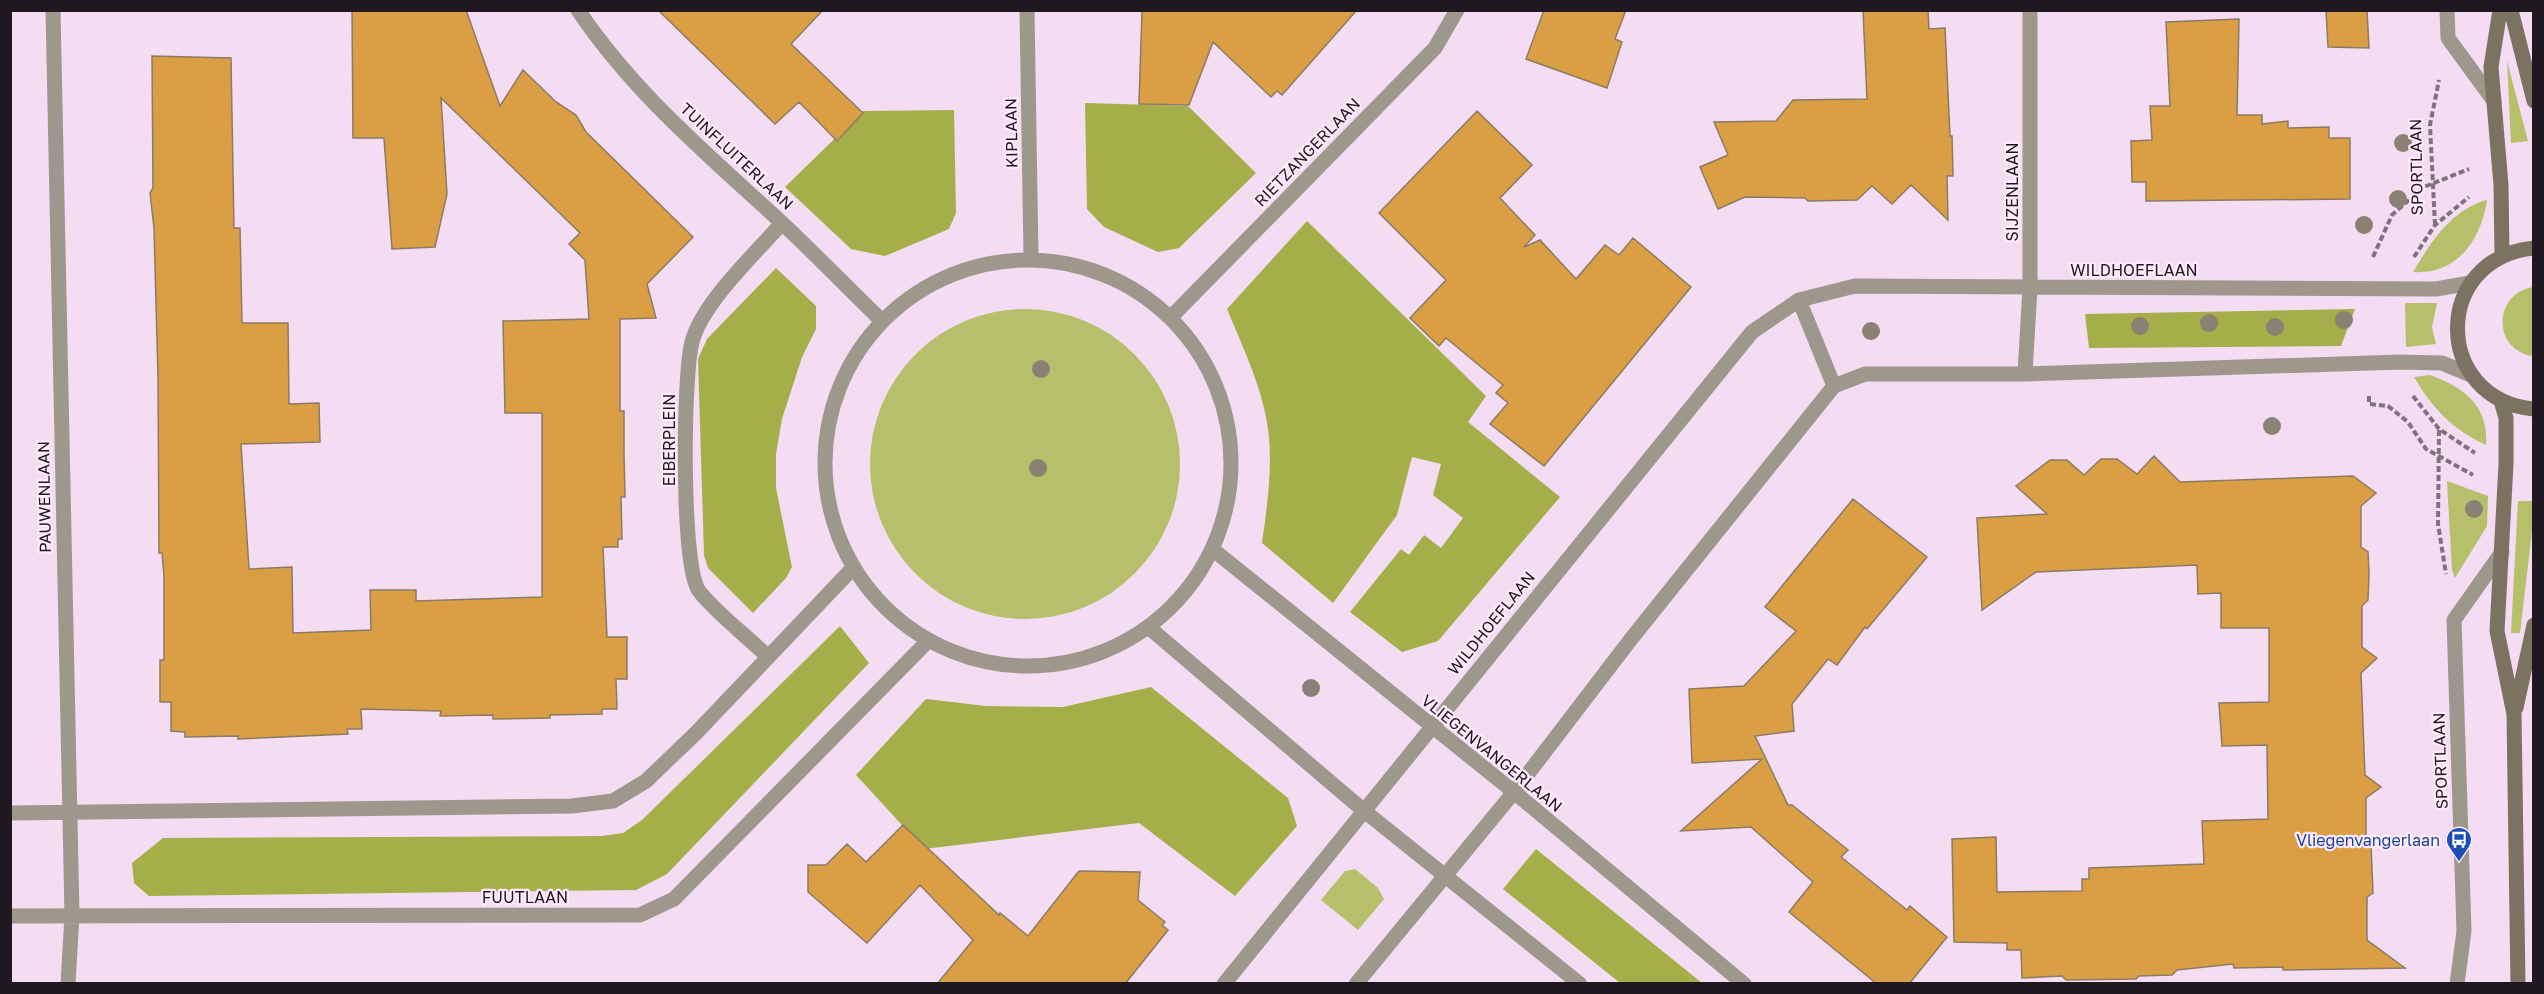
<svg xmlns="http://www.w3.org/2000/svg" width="2544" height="994" viewBox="0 0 2544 994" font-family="'Golos Text',sans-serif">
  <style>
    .green { fill: #b6bf69 }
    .forest { fill: #a5af49 }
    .building { fill: #da9f44; stroke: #8c7b64; stroke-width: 1.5 }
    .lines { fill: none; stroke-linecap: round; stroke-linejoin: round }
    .path { stroke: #80717f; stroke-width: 4; stroke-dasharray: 6 3; stroke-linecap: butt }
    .minor { stroke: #9e978c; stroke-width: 15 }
    .secondary { stroke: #7c7262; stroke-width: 15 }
    .tree { fill: #8a8174 }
    .labels { text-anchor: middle; stroke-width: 4.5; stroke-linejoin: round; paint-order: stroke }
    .street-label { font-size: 16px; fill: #201820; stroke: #ffebfd }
    .transit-label { font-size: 16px; fill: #164399; stroke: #ffebfd; text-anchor: end }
  </style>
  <rect width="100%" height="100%" fill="#f4dcf2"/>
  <path class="green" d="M 2507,61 L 2528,141 L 2511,143 Z
    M 2487,200 C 2481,240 2457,275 2413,272 C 2431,242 2452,209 2487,200 Z
    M 2533,287 L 2534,287 L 2533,356 C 2492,350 2493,294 2533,287 Z
    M 2405,303 L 2437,303 L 2432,327 L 2436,344 L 2406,347 Z
    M870 464a155 155 0 1 1 310 0a155 155 0 1 1-310 0Z
    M 2430,375 C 2463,387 2489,405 2486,445 C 2452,429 2433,409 2414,377 Z
    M 2447,481 L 2488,496 L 2487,526 L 2455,578 L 2452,570 Z
    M 2518,501 L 2533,501 L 2533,523 L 2520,633 L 2511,633 Z
    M 1355,869 L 1378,888 L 1384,899 L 1358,930 L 1321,900 L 1345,871 Z"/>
  <path class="forest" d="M 1085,103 L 1188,106 L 1256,173 L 1179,248 L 1158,252 L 1104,227 L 1087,209 Z
    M 954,110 L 956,213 L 949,229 L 885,256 L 851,249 L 785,187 L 863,111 Z
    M 1307,221 L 1486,396 L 1468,422 L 1560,497 L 1438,641 L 1402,652 L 1350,612 L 1401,549 L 1409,555 L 1424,535 L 1441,548 L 1463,518 L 1433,495 L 1441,464 L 1412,457 L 1397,515 L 1333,603 L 1262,543 C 1267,508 1272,472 1269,437 C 1265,393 1244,350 1227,309 Z
    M 776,268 L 816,306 L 816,329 L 802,357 L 782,419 L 776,454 L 776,488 L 792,567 L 786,578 L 753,613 L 708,568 L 704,555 L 698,359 L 707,339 Z
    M 2355,309 L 2341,346 L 2089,348 L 2085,314 Z
    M 840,626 L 869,663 L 667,874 L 636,890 L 149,896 L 134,883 L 132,863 L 163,838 L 602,836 L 623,833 L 642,820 Z
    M 1151,687 L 1288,798 L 1297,826 L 1235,896 L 1139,823 L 924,849 L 856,775 L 926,699 L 986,706 L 1063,707 Z
    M 1536,849 L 1702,983 L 1620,983 L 1503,889 Z"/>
  <path class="building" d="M 352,10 L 466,10 L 500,106 L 523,70 L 556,102 L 576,115 L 586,132 L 693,237 L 647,284 L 656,318 L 620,319 L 620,411 L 624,411 L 624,454 L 625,497 L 621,497 L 622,539 L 618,539 L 618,547 L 603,547 L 607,637 L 627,637 L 627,679 L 616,679 L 617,709 L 602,709 L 602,714 L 550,715 L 550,718 L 493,719 L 493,715 L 440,716 L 441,711 L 361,709 L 362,729 L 347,729 L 348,734 L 238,739 L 238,736 L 185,737 L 185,732 L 171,731 L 171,702 L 160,702 L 160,660 L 164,660 L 164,576 L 162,553 L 159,553 L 158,377 L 154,228 L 150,193 L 153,188 L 152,56 L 231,58 L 234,228 L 240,228 L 242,323 L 288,323 L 289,404 L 319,403 L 320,442 L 241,444 L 249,569 L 292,567 L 293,633 L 371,630 L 370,590 L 416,590 L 416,601 L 542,597 L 542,413 L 505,413 L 503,321 L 589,319 L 585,260 L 569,244 L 580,233 L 441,98 L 447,194 L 435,247 L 392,249 L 384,138 L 353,138 Z
    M 658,10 L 823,10 L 791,44 L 863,113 L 837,141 L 799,102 L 775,124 Z
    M 1142,10 L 1357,10 L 1282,95 L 1277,91 L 1271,97 L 1213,42 L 1189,105 L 1139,104 Z
    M 1544,10 L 1626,10 L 1615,39 L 1622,42 L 1607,88 L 1526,59 Z
    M 1863,10 L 1928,10 L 1929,29 L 1945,28 L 1950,136 L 1952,136 L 1953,176 L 1947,176 L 1948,220 L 1911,185 L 1892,204 L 1872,186 L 1857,200 L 1808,201 L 1805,198 L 1745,197 L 1718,209 L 1700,167 L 1728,155 L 1714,122 L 1776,121 L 1793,100 L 1867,99 Z
    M 2326,10 L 2367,10 L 2369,48 L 2328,47 Z
    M 2239,19 L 2237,115 L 2262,115 L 2262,124 L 2288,121 L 2288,128 L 2329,127 L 2329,138 L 2350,138 L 2350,199 L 2146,201 L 2146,182 L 2132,182 L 2131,141 L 2152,140 L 2150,106 L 2170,106 L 2166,22 Z
    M 1477,111 L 1532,165 L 1500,198 L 1535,235 L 1524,247 L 1540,240 L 1576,279 L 1605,245 L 1619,255 L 1633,238 L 1691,287 L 1544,466 L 1490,424 L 1508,403 L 1496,393 L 1503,385 L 1446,338 L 1439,346 L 1410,318 L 1446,280 L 1379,213 Z
    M 2154,456 L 2180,482 L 2353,476 L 2376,493 L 2361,506 L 2361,547 L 2368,552 L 2369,573 L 2368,600 L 2362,606 L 2362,647 L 2377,658 L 2361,673 L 2365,775 L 2381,787 L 2366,798 L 2366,841 L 2371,845 L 2373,893 L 2367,897 L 2367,940 L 2405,968 L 2283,970 L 2283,967 L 2234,968 L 2233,964 L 2177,970 L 2172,975 L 2139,976 L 2136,979 L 2066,980 L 2062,976 L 2022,978 L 2021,950 L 2007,950 L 2007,943 L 1954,942 L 1952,839 L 1996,837 L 1997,892 L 2082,891 L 2082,879 L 2089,879 L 2089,868 L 2204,864 L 2202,821 L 2268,819 L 2267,745 L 2222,746 L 2219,703 L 2269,702 L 2269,628 L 2221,628 L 2221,593 L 2198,594 L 2197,565 L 2036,572 L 1982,610 L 1977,518 L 2047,514 L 2016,486 L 2050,460 L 2067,460 L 2084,475 L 2101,459 L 2117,459 L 2137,474 Z
    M 1853,499 L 1927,557 L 1867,629 L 1865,627 L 1837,665 L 1828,659 L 1792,704 L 1794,731 L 1755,736 L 1788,805 L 1792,805 L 1848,850 L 1841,857 L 1907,910 L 1910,906 L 1947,937 L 1909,984 L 1877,984 L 1789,912 L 1813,882 L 1751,827 L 1681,831 L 1762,759 L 1692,763 L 1689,689 L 1744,686 L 1796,631 L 1765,607 Z
    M 903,825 L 999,915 L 1000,913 L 1028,936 L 1079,871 L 1140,872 L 1138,900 L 1165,922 L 1162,925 L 1168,930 L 1125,984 L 937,984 L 973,940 L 920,885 L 867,943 L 808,892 L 808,865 L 826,865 L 847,844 L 866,862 Z"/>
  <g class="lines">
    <path class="path" d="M 2435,225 L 2430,125 L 2439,80
      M 2373,257 L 2392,215 L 2424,187 L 2469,169
      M 2414,257 L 2435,225 L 2469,197
      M 2369,396 L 2369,404 L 2388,406 L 2408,422 L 2426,449 L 2473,475
      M 2413,396 L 2439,429 L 2475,453
      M 2439,430 L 2438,524 L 2446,574"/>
    <path class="minor" d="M 53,10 L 72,915 L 68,984
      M 578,10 C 633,92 707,154 780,221 C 814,253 847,287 881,320
      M 1027,10 L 1031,256
      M 2447,10 L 2448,38 L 2494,101
      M825 463a203 203 0 1 1 406 0a203 203 0 1 1-406 0Z
      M 1799,300 L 1834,386
      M 1175,313 L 1435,48 L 1457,10
      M 2025,374 L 2030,287 L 2030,10
      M 1216,552 L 1514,792 L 1744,984
      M 1153,631 L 1363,810 L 1580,984
      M 768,657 C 747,636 717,614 699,591 C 681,567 683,375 692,342 C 702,303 755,254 782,223
      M 10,813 L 572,806 L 613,801 L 646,781 L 696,733 L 853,568
      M 10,916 L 640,915 L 674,899 L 928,641
      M 1224,984 L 1752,332 L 1799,300 L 1855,286 L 2436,289 L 2470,283
      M 1356,984 L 1514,792 L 1631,639 L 1834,386 L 1865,374 L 2025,374 L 2400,362 L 2442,363 L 2471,375
      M 2457,984 L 2464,931 L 2454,620 L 2502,552"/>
    <path class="secondary" d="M 2500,10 L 2491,67 L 2501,185 L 2502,255
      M 2511,10 L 2534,101
      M 2534,248 C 2432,258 2432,399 2534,409
      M 2501,401 L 2506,418 L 2506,464 L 2497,631 L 2514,714 L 2518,984
      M 2516,708 L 2534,625"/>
  </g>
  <g class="tree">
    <circle cx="2403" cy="143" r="9"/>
    <circle cx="2398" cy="199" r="9"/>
    <circle cx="2364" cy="225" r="9"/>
    <circle cx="2344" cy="320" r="9"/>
    <circle cx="2209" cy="323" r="9"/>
    <circle cx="2140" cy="326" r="9"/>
    <circle cx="2275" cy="327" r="9"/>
    <circle cx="1871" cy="331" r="9"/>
    <circle cx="1041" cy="369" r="9"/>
    <circle cx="2272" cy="426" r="9"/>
    <circle cx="1038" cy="468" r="9"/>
    <circle cx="2474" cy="509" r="9"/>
    <circle cx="1311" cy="688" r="9"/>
  </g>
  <defs>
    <symbol id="bus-pin" viewBox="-11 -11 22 30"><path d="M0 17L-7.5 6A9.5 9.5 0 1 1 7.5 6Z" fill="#1a4fb4" stroke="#ffebfd"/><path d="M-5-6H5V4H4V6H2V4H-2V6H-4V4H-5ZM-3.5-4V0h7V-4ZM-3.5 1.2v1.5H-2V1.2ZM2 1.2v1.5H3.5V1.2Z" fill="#fff"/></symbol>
  </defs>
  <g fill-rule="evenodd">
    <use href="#bus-pin" x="2444" y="825" width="30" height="40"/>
  </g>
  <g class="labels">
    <g class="street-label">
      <text transform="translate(1011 133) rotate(-91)" y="6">KIPLAAN</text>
      <text transform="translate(1307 152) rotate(-46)" y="6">RIETZANGERLAAN</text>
      <text transform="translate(737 156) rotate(43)" y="6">TUINFLUITERLAAN</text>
      <text transform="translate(2416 167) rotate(-91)" y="6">SPORTLAAN</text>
      <text transform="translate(2012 192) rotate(-90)" y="6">SIJZENLAAN</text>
      <text x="2134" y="276">WILDHOEFLAAN</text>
      <text transform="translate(669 440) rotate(-90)" y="6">EIBERPLEIN</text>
      <text transform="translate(44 497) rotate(-91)" y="6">PAUWENLAAN</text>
      <text transform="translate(1491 623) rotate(-51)" y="6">WILDHOEFLAAN</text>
      <text transform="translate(1492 753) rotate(39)" y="6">VLIEGENVANGERLAAN</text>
      <text transform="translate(2440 761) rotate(-92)" y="6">SPORTLAAN</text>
      <text x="525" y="903">FUUTLAAN</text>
    </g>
    <g class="transit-label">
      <text x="2440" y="846">Vliegenvangerlaan</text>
    </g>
  </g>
  <rect width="2544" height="994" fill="none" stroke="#201820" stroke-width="24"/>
</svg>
